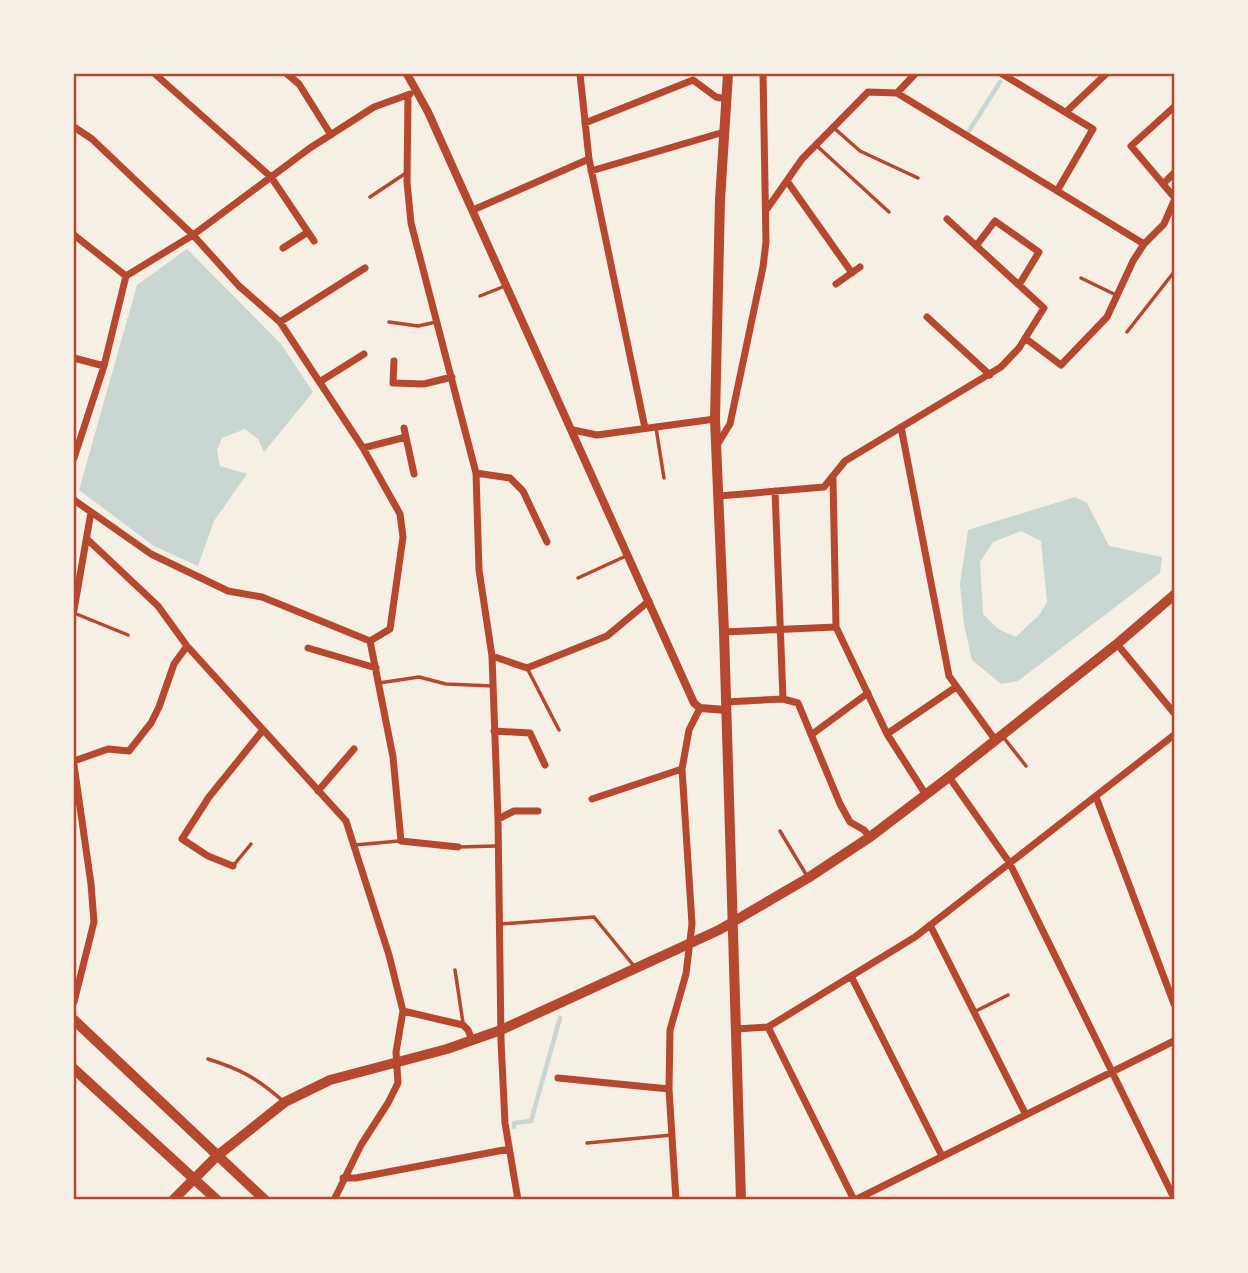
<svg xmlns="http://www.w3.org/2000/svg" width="1248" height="1273" viewBox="0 0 1248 1273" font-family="Lora,serif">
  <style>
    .water { fill: #c9d6d2; fill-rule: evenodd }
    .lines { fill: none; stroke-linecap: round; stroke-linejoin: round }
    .stream { stroke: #c9d6d2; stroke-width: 4.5 }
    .service { stroke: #b5482f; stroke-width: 3.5 }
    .minor { stroke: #b5482f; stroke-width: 7 }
    .tertiary { stroke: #b5482f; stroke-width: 8 }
    .primary { stroke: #b5482f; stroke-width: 10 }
    .neatline { fill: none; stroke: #b5482f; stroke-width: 2.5 }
  </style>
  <rect width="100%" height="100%" fill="#f6efe4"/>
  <path class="water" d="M 187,249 L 281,344 L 313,392 L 264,452 L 258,439 L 245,429 L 222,438 L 217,450 L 220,466 L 247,474 L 214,521 L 198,566 L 154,546 L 79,490 L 137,285 Z
    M 1075,497 L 1087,503 L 1109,546 L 1162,557 L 1160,573 L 1018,681 L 1001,684 L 972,660 L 964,625 L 960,584 L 968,530 ZM 1021,531 L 1041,541 L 1047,602 L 1040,614 L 1016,637 L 998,629 L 983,614 L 980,562 L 993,542 Z"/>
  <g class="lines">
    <path class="stream" d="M 969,131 L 1000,82
      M 514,1127 L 514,1123 L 531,1121 L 560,1018"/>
    <path class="service" d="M 834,128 L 860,151 L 918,178
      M 817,146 L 889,212
      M 370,197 L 406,173
      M 1081,278 L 1116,295
      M 480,296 L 505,286
      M 389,322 L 418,326 L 436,322
      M 1127,332 L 1174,272
      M 656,428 L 664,478
      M 578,578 L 626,556
      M 74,613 L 128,635
      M 527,668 L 559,730
      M 379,683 L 419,677 L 446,684 L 493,686
      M 1004,738 L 1026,766
      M 780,831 L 807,876
      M 355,845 L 399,841
      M 459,847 L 496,846
      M 233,866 L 251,844
      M 501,924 L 594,917 L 634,966
      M 455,970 L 463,1023
      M 974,1012 L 1008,995
      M 208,1059 C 240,1069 257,1078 283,1101
      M 587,1143 L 672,1135"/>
    <path class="minor" d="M 155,74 L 271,177 L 314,241
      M 287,74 L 299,84 L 331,135
      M 580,74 L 589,159 L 645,428
      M 1002,74 L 1093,129 L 1057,191
      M 897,93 L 915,74
      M 408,95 L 407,182 L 411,223 L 476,473 L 479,570 L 492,656 L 498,819 L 501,1041 L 505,1123 L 518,1200
      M 1174,107 L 1131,146 L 1174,197
      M 1066,112 L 1106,74
      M 585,123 L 693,80 L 716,97 L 726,99
      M 74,127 L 92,139 L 193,235 L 239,286 L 280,322 L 363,448 L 400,514 L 403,537 L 390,629 L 370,641 L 262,597 L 228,591 L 151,554 L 74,500
      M 591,171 L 724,132
      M 787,181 L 852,273
      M 1164,183 L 1174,173
      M 767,209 L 802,159 L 868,92 L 897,93 L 1144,244
      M 473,210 L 589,159
      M 74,235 L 126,276
      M 976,246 L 995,221 L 1039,252 L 1019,285
      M 283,248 L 308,232
      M 836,284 L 860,267
      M 927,317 L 990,375
      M 280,322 L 365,268
      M 1025,338 L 1061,365 L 1107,317 L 1133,261 L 1144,244 L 1164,224 L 1174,201
      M 74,358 L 104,366
      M 394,361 L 393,383 L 424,384 L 452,377
      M 321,381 L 364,354
      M 901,427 L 949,676 L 996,741
      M 404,428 L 414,474
      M 573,430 L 597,435 L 715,419
      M 717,445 L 730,424 L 763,267 L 766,242 L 763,74
      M 363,448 L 406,437
      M 74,458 L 104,366 L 126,276 L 193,235 L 310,148 L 374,107 L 410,94
      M 476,473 L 510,478 L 523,491 L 547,542
      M 833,479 L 836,627 L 887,734 L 926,795
      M 775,491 L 783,699 L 798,703 L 840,804 L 850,822 L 864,830 L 870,837
      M 719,496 L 824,487 L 845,461 L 1001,367 L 1019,348 L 1044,308 L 947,219
      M 87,539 L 158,606 L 187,646 L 346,821 L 389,955 L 403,1011 L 396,1052 L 398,1083 L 388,1103 L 361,1145 L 334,1200
      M 74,610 L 91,512
      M 724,632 L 836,627
      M 370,641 L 393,757 L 401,841 L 458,847
      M 1117,644 L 1174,713
      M 308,648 L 376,668
      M 492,656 L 527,668 L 607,636 L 649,601
      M 726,702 L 783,699
      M 494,731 L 530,733 L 545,765
      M 887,734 L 956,687
      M 811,735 L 868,693
      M 74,761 L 108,749 L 129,751 L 151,723 L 159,707 L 174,664 L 187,646
      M 74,765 L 91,884 L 94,922 L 74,1002
      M 949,777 L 1009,862 L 1174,1198
      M 318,791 L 354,749
      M 1096,797 L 1174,1004
      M 592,799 L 682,769
      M 498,819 L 514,811 L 538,811
      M 233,866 L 208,856 L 182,839 L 209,797 L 263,730
      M 930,925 L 1026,1115
      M 851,976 L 942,1156
      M 403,1011 L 463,1025 L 468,1030 L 472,1040
      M 768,1027 L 854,1200
      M 736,1029 L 768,1027 L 915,937 L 1174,735
      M 558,1078 L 669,1089
      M 343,1178 L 356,1178 L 509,1149
      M 676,1200 L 669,1089 L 670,1030 L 686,974 L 692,924 L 682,769 L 689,730 L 700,708
      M 855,1200 L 1174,1041"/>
    <path class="tertiary" d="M 407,74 L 428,112 L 694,703 L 700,708 L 726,710"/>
    <path class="primary" d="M 728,74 L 720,200 L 715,419 L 724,632 L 741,1200
      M 74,1020 L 265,1200
      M 74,1069 L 217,1200
      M 173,1200 L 217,1156 L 285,1102 L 330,1080 L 447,1049 L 501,1030 L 719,930 L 808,878 L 870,837 L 949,777 L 1117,644 L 1174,595"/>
  </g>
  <rect width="1248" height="1273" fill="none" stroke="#f6efe4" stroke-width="150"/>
  <rect x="75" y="75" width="1098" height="1123" class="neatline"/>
</svg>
